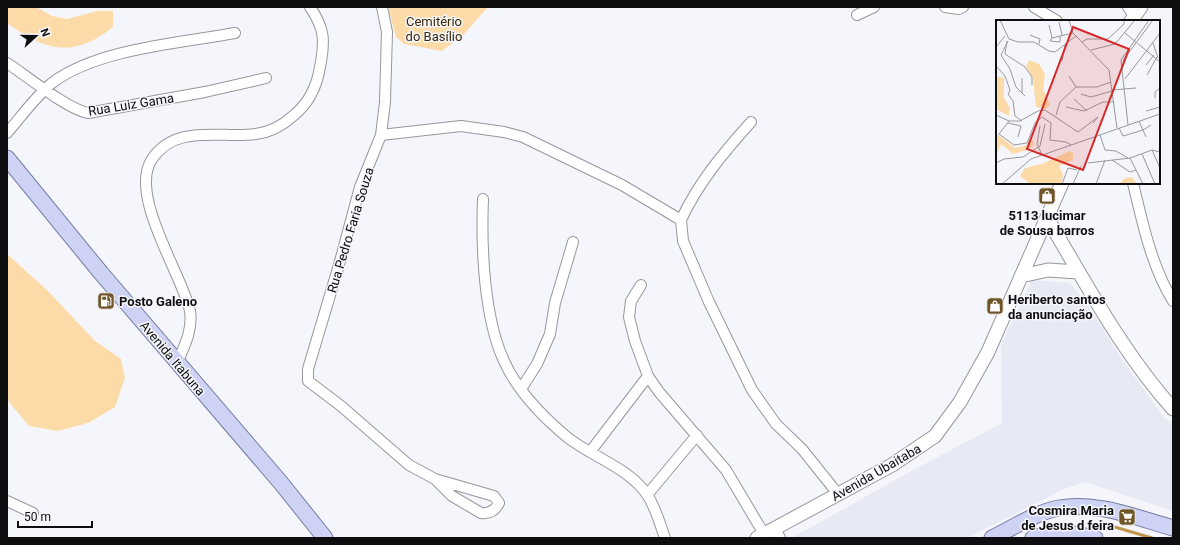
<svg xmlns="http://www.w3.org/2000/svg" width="1180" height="545" viewBox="0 0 1180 545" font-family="Roboto,sans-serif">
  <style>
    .built { fill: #e7e9f4 }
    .green { fill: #fcdba8 }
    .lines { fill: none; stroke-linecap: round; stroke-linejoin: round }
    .stream { stroke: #c0964f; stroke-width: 3 }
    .street-casing { stroke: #97979c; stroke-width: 12 }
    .secondary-casing { stroke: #97979c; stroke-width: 15 }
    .primary-casing { stroke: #767ba1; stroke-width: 17 }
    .street { stroke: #fff; stroke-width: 10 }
    .secondary { stroke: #fff; stroke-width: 13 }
    .primary { stroke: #ced3f5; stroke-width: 15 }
    .labels { text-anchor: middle; stroke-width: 3; stroke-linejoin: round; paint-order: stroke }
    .park-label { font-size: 13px; fill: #3b2909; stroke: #f5f6fb }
    .street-label { font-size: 13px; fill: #0e0e10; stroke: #f5f6fb }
    .poi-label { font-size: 13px; font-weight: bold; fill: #0e0e10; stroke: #f5f6fb; text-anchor: start }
    .inset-road { fill: none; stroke: #99999d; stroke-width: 1 }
    .view { fill: #d62828; fill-opacity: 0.15; stroke: #d62828; stroke-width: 2 }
    .inset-edge { fill: none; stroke: #0e0e10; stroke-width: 2 }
  </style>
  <rect width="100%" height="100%" fill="#f5f6fb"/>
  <path class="built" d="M 1032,280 L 1070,283 L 1086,302 L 1121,358 L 1165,419 L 1173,422 L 1173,511 L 1085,482 L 1064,489 L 967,538 L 792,538 L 904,475 L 1002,423 L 1001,345 Z"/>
  <path class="green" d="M 7,7 L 36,7 L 52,16 L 67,19 L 97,11 L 113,11 L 113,27 C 73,59 46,51 7,23 Z
    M 388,7 L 488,7 L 463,35 L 442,51 L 404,44 L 396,37 Z
    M 7,254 L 48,291 L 95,341 L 121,359 L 125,378 L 115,407 L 88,423 L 58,431 L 29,426 L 9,402 L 7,392 Z"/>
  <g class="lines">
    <path class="stream" d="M 1108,525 L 1152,538"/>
    <defs>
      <path id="street" d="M 382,7 L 387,32 L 385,102 L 381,135 L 360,187 L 339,265 L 308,369 L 308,381 L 341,406 L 409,465 L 435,479 L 494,496 L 499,503 C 495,511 489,514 481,513 L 452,496 L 435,479
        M 945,7 L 959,9 L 963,7
        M 1034,7 L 1057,21
        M 1128,7 L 1134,16
        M 857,15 L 874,7
        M 7,63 C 27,76 67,109 88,113 L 205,92 L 266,78
        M 7,133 C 21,117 35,97 52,83 C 96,49 180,43 235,33
        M 381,135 L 461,126 L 504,132 L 523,137 L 622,185 L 681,220 L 683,241 L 709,302 L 752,390 L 776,424 L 802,449 L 838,494
        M 1133,183 C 1142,221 1152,268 1173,301
        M 483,199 C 481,247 484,318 504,361 C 517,390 543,417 567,437 C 592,457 630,468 648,496 C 656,509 660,524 665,538
        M 681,220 C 698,183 724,152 751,122
        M 641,285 L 631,301 L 629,317 L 635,341 L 648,376 L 659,392 L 726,470 L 764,534
        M 177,363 C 184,347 193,330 190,311 C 182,274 128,195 152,159 C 176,123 221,139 256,134 C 271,132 282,126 293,116 C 308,104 317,86 320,67 C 325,41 325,29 310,7
        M 521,389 L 537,364 L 550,334 L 555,303 L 573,242
        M 590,452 L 648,376
        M 647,495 L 697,435
        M 7,501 L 33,513
        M 775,529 L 780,538"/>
      <path id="secondary" d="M 1131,21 L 1141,7
        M 1047,218 C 1086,283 1122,352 1173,409
        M 1021,276 L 1048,270 L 1078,272
        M 757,538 L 892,465 L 935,436 L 960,402 L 988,352 L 1062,183"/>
      <path id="primary" d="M 7,158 L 101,273 L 281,483 L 325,538
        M 992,538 C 1013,528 1036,512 1059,508 C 1097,501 1137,518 1173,528
        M 1033,538 L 1060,531 L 1095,538"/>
    </defs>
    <use href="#street" class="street-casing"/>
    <use href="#secondary" class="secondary-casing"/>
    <use href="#primary" class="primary-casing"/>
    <use href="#street" class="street"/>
    <use href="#secondary" class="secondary"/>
    <use href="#primary" class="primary"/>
  </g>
  <defs>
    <symbol id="shop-square" viewBox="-11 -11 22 22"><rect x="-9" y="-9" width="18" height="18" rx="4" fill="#705528" stroke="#f5f6fb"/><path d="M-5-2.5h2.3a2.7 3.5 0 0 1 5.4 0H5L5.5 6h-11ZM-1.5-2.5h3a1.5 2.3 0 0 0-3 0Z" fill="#fff"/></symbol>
    <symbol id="fuel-square" viewBox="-11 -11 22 22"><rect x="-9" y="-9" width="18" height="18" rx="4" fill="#705528" stroke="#f5f6fb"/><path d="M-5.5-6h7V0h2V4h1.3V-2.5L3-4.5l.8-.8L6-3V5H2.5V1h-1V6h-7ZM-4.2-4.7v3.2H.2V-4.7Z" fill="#fff"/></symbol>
    <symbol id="supermarket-square" viewBox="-11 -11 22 22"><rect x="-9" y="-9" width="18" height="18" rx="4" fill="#705528" stroke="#f5f6fb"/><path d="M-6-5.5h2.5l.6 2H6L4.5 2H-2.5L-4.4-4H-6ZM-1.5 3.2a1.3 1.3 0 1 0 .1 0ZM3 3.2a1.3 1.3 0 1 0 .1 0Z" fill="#fff"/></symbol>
  </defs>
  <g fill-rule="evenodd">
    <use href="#shop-square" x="1037" y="186" width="20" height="20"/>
    <use href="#fuel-square" x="96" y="291" width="20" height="20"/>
    <use href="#shop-square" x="985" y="296" width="20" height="20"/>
    <use href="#supermarket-square" x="1117" y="507" width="20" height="20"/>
  </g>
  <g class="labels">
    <g class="park-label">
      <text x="434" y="26">Cemitério<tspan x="434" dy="15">do Basílio</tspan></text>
    </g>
    <g class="street-label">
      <text transform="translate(131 104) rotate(-9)" y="5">Rua Luiz Gama</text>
      <text transform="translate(350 230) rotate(-73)" y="5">Rua Pedro Faria Souza</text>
      <text transform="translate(173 358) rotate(50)" y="5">Avenida Itabuna</text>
      <text transform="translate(876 472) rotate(-30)" y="5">Avenida Ubaitaba</text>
    </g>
    <g class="poi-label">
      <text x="1047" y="220" text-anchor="middle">5113 lucimar<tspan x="1047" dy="15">de Sousa barros</tspan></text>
      <text x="1008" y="304">Heriberto santos<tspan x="1008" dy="15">da anunciação</tspan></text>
      <text x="119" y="306">Posto Galeno</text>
      <text x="1114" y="515" text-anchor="end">Cosmira Maria<tspan x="1114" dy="15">de Jesus d feira</tspan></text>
    </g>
  </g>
  <g transform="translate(996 20)">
    <rect width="164" height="164" fill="#f5f6fb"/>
    <path d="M 33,40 L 43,44 L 49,54 L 47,69 L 54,85 L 50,89 L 40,87 L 37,59 L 30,46 ZM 0,56 L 8,58 L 8,78 L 14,88 L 13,96 L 0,89 ZM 0,113 L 19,128 L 33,125 L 36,118 L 38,125 L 31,130 L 17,134 L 5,124 L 0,136 ZM 73,131 L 77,133 L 77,140 L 63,146 L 67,155 L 65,164 L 34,164 L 24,156 L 29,148 L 46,144 ZM 136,157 L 141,164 L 123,164 L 129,158 Z" fill="#fcdba8"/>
    <path class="inset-road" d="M 4,0 L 13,19 L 22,22 L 38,22 L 53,31 L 59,32 L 80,16M 73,0 L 77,13 L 113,50 L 121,108M 63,2 L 66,15M 53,5 L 56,18M 129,13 L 164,42M 34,15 L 44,19 L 43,24M 56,18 L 77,13M 56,18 L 54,21 L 64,22 L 64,16M 11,21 L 9,34 L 29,47 L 36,57 L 36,65M 12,21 L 5,35 L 14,49 L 20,67 L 29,76M 86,22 L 91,19 L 112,19 L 128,4 L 128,0M 157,23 L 162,38M 0,27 L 9,16M 95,30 L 119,24 L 139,0M 66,41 L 69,25M 127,45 L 128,39 L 157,0M 150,45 L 158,35M 0,46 L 9,56 L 14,70M 151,55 L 161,37M 73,56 L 80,67M 26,58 L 26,73M 129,59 L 164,13M 14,70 L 12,74 L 17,81 L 19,96 L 26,101M 116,70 L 140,68M 85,74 L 95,77 L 116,71M 159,78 L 159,72 L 164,68M 78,79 L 91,91M 70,87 L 88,91 L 107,82 L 117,82M 150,91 L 164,87M 0,95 L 13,101 L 24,101 L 42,91 L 49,90 L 82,112 L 102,97 L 97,103M 60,95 L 64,82 L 80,67 L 101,67 L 115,62M 13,101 L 3,114 L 18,125 L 31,123 L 39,103 L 46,97 L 55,103 L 54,120 L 70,122 L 75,125M 143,101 L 150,117M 12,103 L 25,106 L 22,117M 132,105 L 125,40 L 153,0M 44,106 L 41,124 L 46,135M 123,108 L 127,116 L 147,110 L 155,105M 104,115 L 109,130 L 120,131 L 132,138M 156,130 L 164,148M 146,134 L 159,164M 134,138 L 147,164M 116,140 L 134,152 L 140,150M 0,143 L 8,139 L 27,137 L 44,126 L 49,104M 92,143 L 134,138 L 156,130 L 164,132M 6,164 L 35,139 L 164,94M 66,164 L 72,148 L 81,150M 77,164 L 85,146M 100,164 L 109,140"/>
    <path class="view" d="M 77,7 L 133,29 L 87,150 L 31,129 Z"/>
    <rect width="164" height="164" class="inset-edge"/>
  </g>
  <rect width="1180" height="545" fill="none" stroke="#0e0e10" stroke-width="16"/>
  <g transform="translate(36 36) rotate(69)" stroke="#f5f6fb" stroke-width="3" paint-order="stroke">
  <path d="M0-3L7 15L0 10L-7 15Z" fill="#0e0e10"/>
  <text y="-6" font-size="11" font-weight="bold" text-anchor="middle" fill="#0e0e10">N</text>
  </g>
  <path d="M18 521v6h74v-6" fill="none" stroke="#0e0e10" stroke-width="2"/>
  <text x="24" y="521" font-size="12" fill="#0e0e10" stroke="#f5f6fb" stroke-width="3" paint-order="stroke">50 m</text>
</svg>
